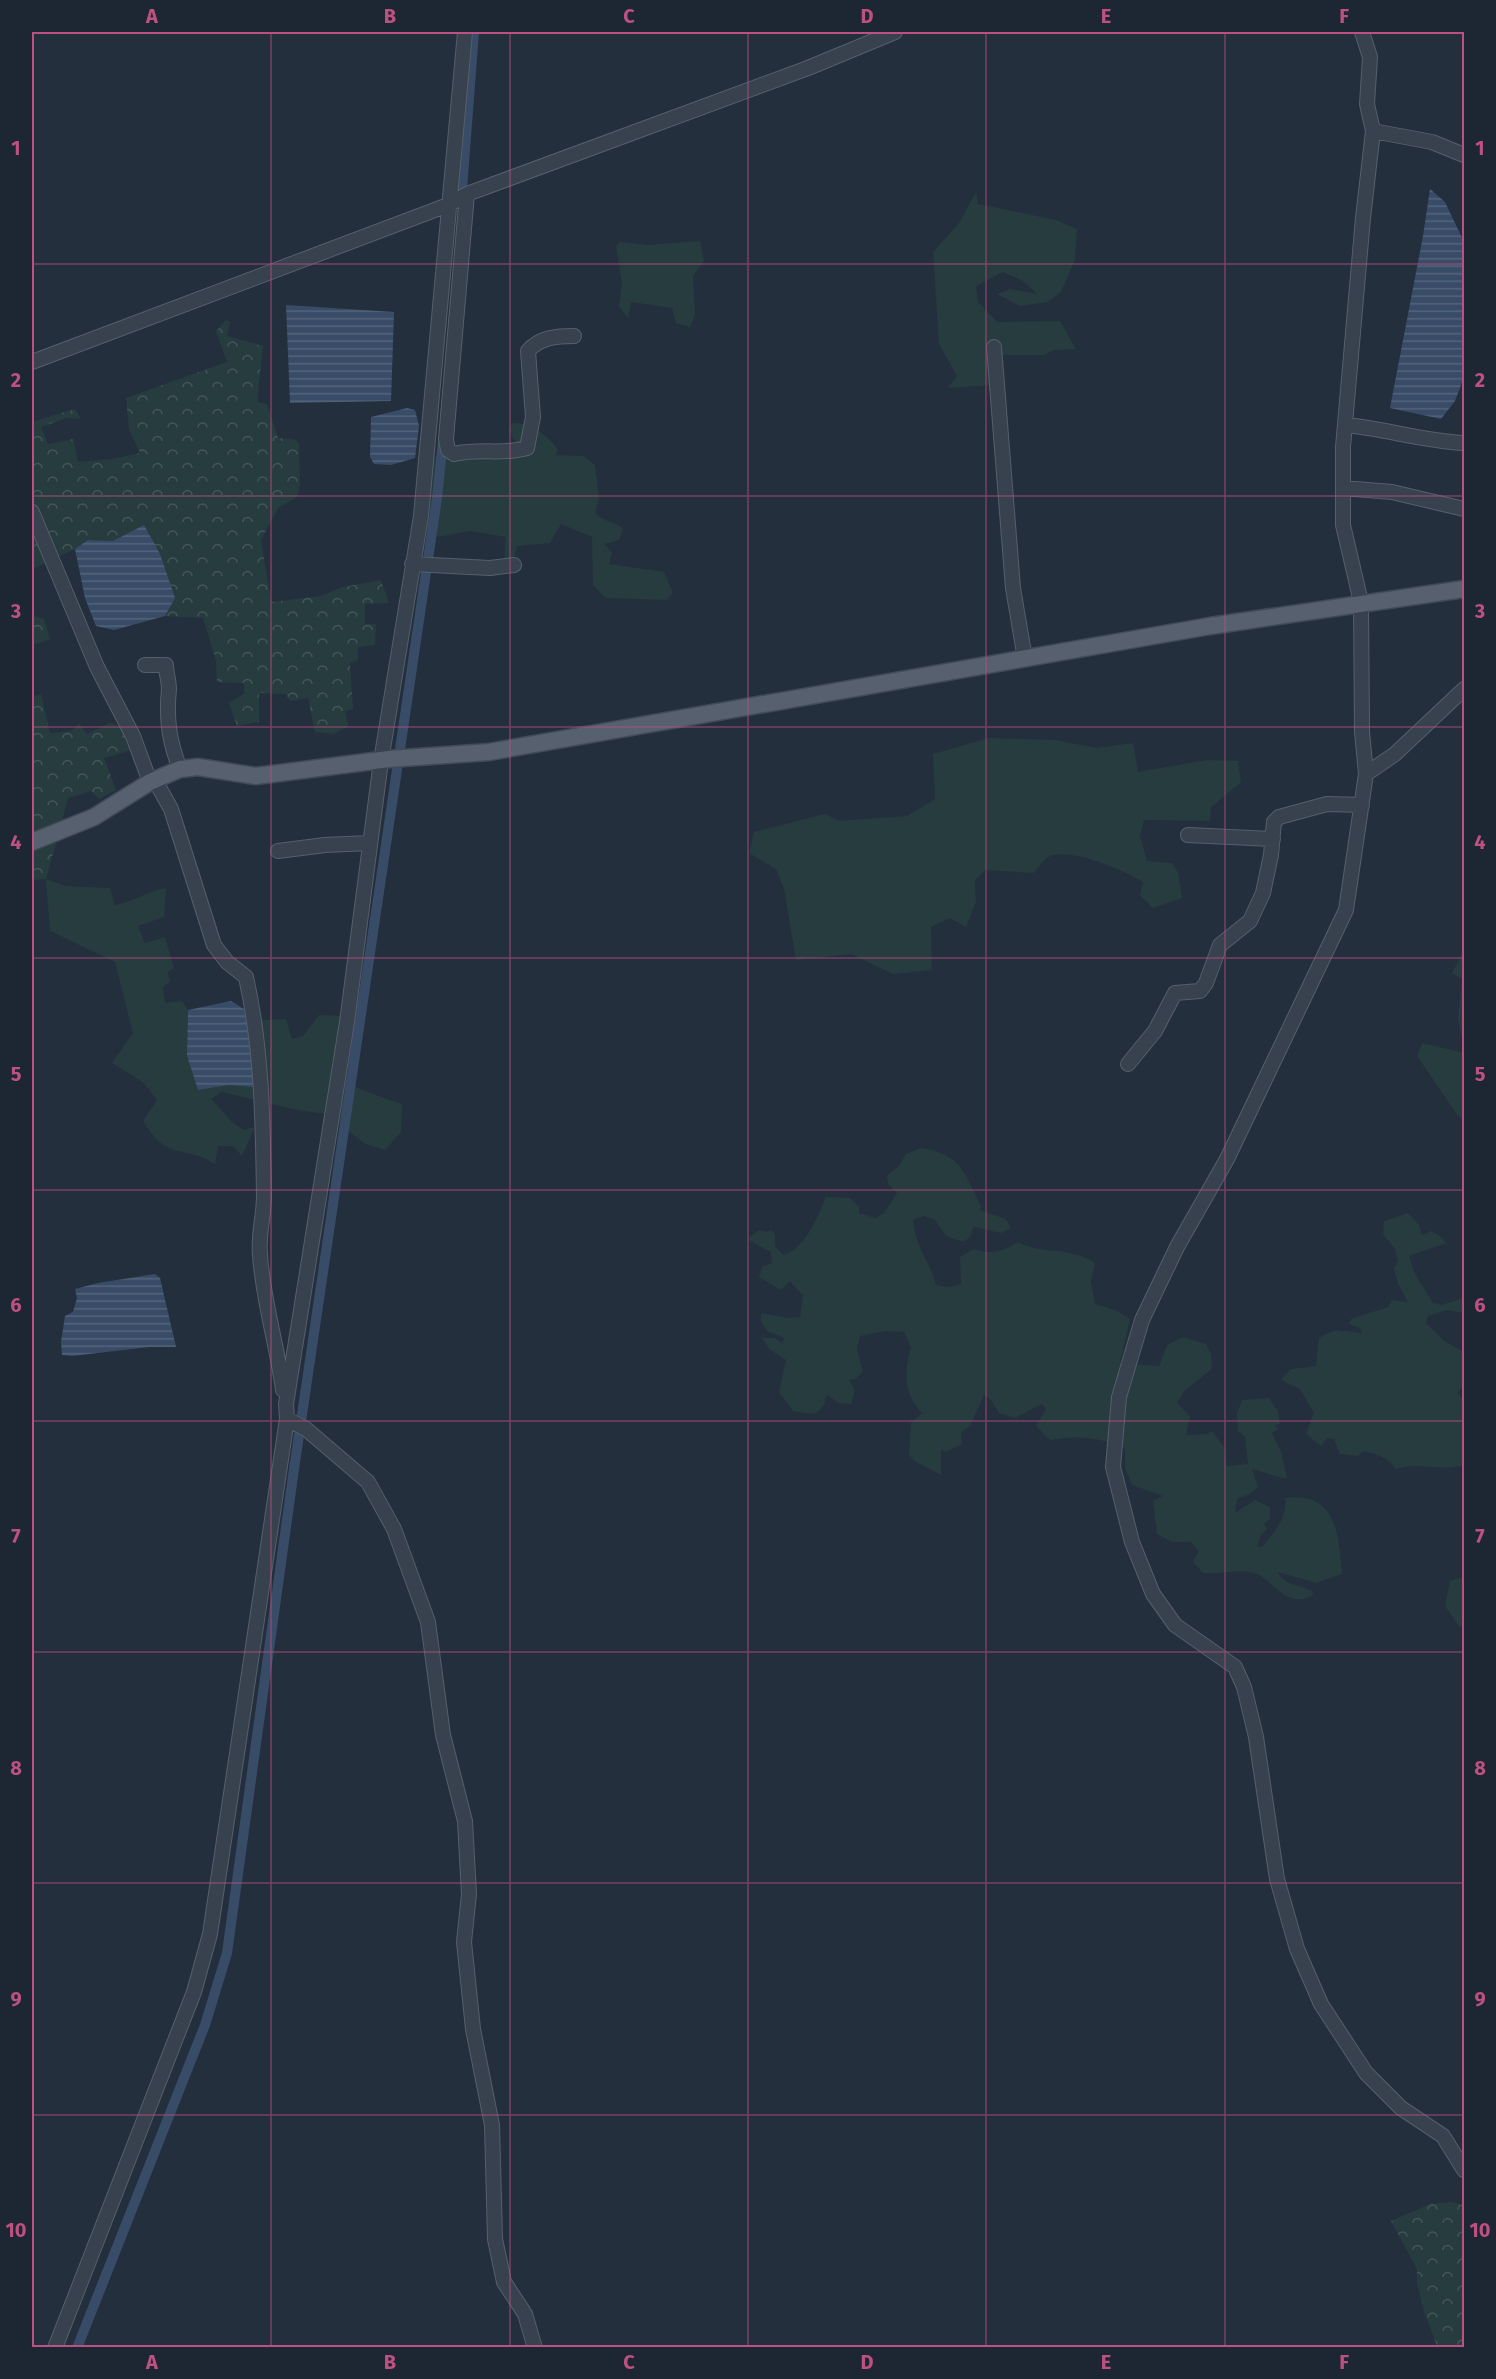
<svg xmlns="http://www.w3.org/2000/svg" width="1496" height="2379" viewBox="0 0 1496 2379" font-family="'Fira Sans',sans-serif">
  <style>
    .grass { fill: #263c3f }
    .forest { fill: url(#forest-crowns) }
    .water { fill: url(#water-rules) }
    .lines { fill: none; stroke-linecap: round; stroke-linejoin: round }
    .canal { stroke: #394c67; stroke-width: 10 }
    .minor-casing { stroke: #565f6c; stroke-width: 16 }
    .major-casing { stroke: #414a57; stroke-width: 19 }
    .minor { stroke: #38414e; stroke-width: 14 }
    .major { stroke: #56606e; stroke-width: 16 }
    .grid { fill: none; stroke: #bd5182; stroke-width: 1.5; stroke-opacity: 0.55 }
    .neatline { fill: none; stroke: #bd5182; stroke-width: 2 }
    .grid-label { font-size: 20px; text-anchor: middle; font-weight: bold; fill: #bd5182 }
  </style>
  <defs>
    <pattern id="forest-crowns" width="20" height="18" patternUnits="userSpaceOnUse" patternTransform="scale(1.5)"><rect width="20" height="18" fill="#263c3f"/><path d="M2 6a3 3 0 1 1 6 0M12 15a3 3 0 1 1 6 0" fill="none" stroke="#435659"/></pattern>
    <pattern id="water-rules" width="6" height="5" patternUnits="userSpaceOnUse" patternTransform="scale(1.5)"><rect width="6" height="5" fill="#394c67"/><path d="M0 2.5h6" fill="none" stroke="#53647b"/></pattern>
  </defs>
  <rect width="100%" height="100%" fill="#242f3e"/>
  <path class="grass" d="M 976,192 L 978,204 L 1056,220 L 1077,229 L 1075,260 L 1061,292 L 1048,302 L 1020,306 L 997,294 L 1010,289 L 1037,294 L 1023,281 L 1003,272 L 976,286 L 978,302 L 997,322 L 1060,321 L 1076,349 L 1054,350 L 1044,355 L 1003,355 L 1000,345 L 992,385 L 948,388 L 957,376 L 939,344 L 933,252 L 959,223 Z
    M 700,241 L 704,261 L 693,276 L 695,315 L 690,327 L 676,323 L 672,308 L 631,302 L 628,318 L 619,306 L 622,283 L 616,246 L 620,242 L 649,245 Z
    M 512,423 C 529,422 549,435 558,450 L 556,455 L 584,456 L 595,465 L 599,499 L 595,513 C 603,522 613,521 623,528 L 619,540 L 604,544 L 612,553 L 609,564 L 664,572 L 673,593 L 667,600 L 606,598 L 593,585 L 592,537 L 561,524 L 550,543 L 517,546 L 513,562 L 504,562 L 506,537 L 470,531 L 438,537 L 427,509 L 423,461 L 415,458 L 475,454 L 510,458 L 516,443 L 508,430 Z
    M 988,738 L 1055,740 L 1097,748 L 1133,743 L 1138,772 L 1207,760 L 1238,761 L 1241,782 L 1211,807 L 1210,821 L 1144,820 L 1140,836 L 1147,861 L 1172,863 L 1178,872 L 1182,898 L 1153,908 L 1140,895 L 1143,882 C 1123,870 1077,850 1054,855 C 1045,856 1039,867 1033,873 L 985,870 L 975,880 L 976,902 L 966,927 L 950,918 L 931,927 L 932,970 L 893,974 L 851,954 L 796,960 L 784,889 L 776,869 L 749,853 L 754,832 L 825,814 L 839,821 L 907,816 L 935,799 L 933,754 Z
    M 46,879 L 65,886 L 110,888 L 115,905 C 134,902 146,891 166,888 L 164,917 L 138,926 L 145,943 L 165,937 L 174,968 L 168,972 L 170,982 L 163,987 L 165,1003 L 182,1001 L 188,1010 L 187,1056 L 198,1090 L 229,1085 L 256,1057 L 244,1009 L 259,1014 L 263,1020 L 286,1019 L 292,1039 L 303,1036 L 319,1015 L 344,1016 L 342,1036 L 331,1065 C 335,1084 385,1098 402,1104 L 401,1132 L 385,1150 L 365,1144 L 327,1114 L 297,1110 L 222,1092 L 211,1099 C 223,1110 229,1123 244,1130 L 255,1127 L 242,1156 L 233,1146 L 218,1146 L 215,1164 C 183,1143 170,1164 143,1121 L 157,1100 L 144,1083 L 112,1063 L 133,1033 L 115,962 L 50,931 Z
    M 1464,938 L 1464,1050 L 1458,1018 L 1462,979 L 1452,973 L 1462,954 Z
    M 1422,1043 L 1464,1053 L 1464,1121 L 1456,1113 L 1417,1056 Z
    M 921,1148 C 962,1154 964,1173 981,1206 L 980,1210 L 1006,1219 L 1011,1228 L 1001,1233 L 974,1227 L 969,1238 L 963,1242 L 946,1236 L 935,1220 L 924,1216 L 913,1220 C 916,1249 929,1259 936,1285 L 950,1287 L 961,1284 L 960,1257 L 974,1249 C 992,1255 1002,1252 1018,1242 C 1041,1255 1069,1246 1095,1263 L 1091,1281 L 1095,1304 L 1115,1310 L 1130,1319 L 1120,1363 L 1159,1366 L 1167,1345 L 1183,1337 L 1206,1344 L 1211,1354 L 1212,1369 L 1184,1391 L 1177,1403 L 1190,1416 L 1186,1435 L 1207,1434 L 1212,1431 L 1224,1447 L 1227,1466 L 1248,1464 L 1245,1437 L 1238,1431 L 1237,1413 L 1242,1400 L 1269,1398 L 1278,1411 L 1280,1424 L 1275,1425 L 1278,1429 L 1272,1433 L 1281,1452 L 1287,1478 C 1274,1478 1265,1471 1252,1469 L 1258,1487 L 1250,1494 L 1237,1499 L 1235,1513 L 1255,1500 L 1270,1507 L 1270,1519 L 1264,1524 L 1267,1529 L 1261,1535 L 1257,1547 L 1263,1546 C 1274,1532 1288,1517 1285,1498 C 1336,1491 1339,1534 1342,1574 L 1316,1583 L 1278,1572 C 1286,1588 1300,1583 1313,1592 L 1312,1596 C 1282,1610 1273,1575 1250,1572 C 1236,1570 1218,1574 1203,1573 L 1193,1562 L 1199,1551 L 1191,1542 L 1172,1542 L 1157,1534 L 1153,1501 L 1163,1496 L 1132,1485 L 1125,1468 L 1125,1448 C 1096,1437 1082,1435 1050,1440 L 1036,1426 L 1046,1409 L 1042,1404 L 1015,1418 L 999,1413 L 991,1400 L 984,1395 L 970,1426 L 961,1432 L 962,1444 L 946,1452 L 941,1449 L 941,1475 L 916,1462 L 909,1455 L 911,1423 L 922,1413 C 903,1395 904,1371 911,1347 L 904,1332 L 885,1331 L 860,1336 L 857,1349 L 863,1372 L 855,1379 L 849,1380 L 855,1391 L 851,1404 L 839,1403 L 827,1395 L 824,1405 L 815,1414 L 793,1411 L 779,1392 L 786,1360 L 770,1350 L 762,1338 L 775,1338 L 782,1343 L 785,1338 L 767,1331 L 761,1321 L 761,1313 L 789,1318 L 800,1317 L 803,1296 L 790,1281 L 781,1290 L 759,1277 L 762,1267 L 772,1263 L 771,1252 L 747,1239 L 759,1230 L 767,1232 L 771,1230 L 775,1234 L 775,1246 L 783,1255 C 805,1249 817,1218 826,1197 L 850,1198 L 859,1207 L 859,1213 L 875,1218 L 884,1213 L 897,1193 L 888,1184 L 887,1175 L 899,1166 L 906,1154 Z
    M 1408,1213 L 1419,1225 L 1422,1235 L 1431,1231 L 1440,1236 L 1446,1243 L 1409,1256 L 1414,1272 L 1433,1303 L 1441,1305 L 1464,1298 L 1464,1313 L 1447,1310 L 1428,1316 L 1426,1323 L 1444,1341 L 1464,1352 L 1464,1386 L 1457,1393 L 1464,1399 L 1464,1465 C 1442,1472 1418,1462 1396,1469 C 1387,1457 1379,1455 1364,1451 L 1358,1456 L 1340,1454 L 1334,1439 L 1327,1438 L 1321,1446 L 1306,1434 L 1314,1413 L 1300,1389 L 1281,1380 L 1291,1369 L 1316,1366 L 1319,1338 L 1335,1330 L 1362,1333 L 1360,1328 L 1349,1324 L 1351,1319 L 1388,1307 L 1392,1300 L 1408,1302 L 1398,1284 L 1394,1269 L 1398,1261 L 1395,1249 L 1383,1234 L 1384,1221 Z
    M 1464,1577 L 1464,1627 L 1459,1626 L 1445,1606 L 1450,1581 Z"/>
  <path class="forest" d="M 226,320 L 230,322 L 227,336 L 263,346 L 257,402 L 267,404 L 278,438 L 294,439 L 299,443 L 300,485 L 297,497 L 278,508 L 261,540 L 271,602 L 321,596 L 343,587 L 381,580 L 389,603 L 365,604 L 365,624 L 376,624 L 375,645 L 358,647 L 358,660 L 350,663 L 353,709 L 345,711 L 348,726 L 333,734 L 315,732 L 308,698 L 290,701 L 286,694 L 259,693 L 259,722 L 237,726 L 229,703 L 244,694 L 244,683 L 217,682 L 216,661 L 203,618 L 165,616 L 175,598 L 113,541 L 88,540 L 75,549 L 32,569 L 32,422 L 75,409 L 81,419 L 67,418 L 41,427 L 48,444 L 73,439 L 78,462 L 113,459 L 140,453 L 129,429 L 126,398 L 227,362 L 216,331 Z
    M 32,615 L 44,619 L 50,639 L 32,645 Z
    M 41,694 L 50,733 L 71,731 L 79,724 L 87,734 L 110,723 L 122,727 L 131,750 L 104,758 L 116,790 L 99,799 L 91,791 L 68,798 L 46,879 L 32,880 L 32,698 Z
    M 1451,2202 L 1464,2205 L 1464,2347 L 1437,2346 L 1425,2314 L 1417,2283 L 1417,2269 L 1391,2221 L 1430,2204 Z"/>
  <path class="water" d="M 1430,189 L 1445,202 L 1464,242 L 1464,377 L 1455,401 L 1441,419 L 1390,408 L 1423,236 Z
    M 286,305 L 394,312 L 391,401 L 290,403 Z
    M 407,408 L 415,410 L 419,426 L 415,458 L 391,465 L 374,464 L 370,457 L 371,417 Z
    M 144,525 L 160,554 L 175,598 L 165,616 L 114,630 L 96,626 L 85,598 L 75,549 L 88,540 L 113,541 Z
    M 231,1001 L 244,1009 L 256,1057 L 253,1087 L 229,1085 L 198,1090 L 187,1056 L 188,1010 Z
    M 155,1274 L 160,1278 L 176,1347 L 149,1347 L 72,1356 L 62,1355 L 61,1342 L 65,1316 L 73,1312 L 77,1298 L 75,1289 L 98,1283 Z"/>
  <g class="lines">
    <path class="canal" d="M 462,189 L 474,32
      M 77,2348 L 205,2025 L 227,1953 L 294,1469 L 437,498 L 443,440"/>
    <defs>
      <path id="minor" d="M 1362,32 L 1370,57 L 1367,104 L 1373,131 L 1363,218 L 1343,447 L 1343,525 L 1361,602 L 1362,732 L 1366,774 L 1346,910 L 1227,1159 L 1177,1247 L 1142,1320 L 1119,1397 L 1113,1467 L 1132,1542 L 1153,1594 L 1175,1625 L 1235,1667 L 1244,1687 L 1256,1737 L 1277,1879 L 1297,1949 L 1321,2004 L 1366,2073 L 1401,2108 L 1443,2136 L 1464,2170
        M 1373,131 L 1432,142 L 1464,155
        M 467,194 L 446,439 L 448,450 L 454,454 C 480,448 503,455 527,448 L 533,417 L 528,351 C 540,337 557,336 574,336
        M 994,347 L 1013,588 L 1025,659
        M 32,362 L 448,205 L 467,194 L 808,68 L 895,32
        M 1346,425 C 1386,429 1424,441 1464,443
        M 1343,488 L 1392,492 L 1464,509
        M 32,512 L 97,667 L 133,736 L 150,782 L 157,784 L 171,809 L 214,945 L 227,962 L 246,977 C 262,1049 263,1122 264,1196 C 264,1216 258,1234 260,1255 C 263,1301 277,1344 283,1390
        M 412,564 L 490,568 L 514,565
        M 145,665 L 166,665 C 166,673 169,681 169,689 C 166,718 169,741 180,769
        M 1366,774 L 1395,754 L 1464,689
        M 1188,835 L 1273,839
        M 278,851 L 325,845 L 370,843
        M 1128,1064 L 1155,1031 L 1175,993 L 1200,991 L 1206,983 L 1220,945 L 1250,921 L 1263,893 L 1271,855 L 1274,822 L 1279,817 L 1327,804 L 1362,805
        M 287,1419 L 306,1429 L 368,1482 L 394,1529 L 428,1622 L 443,1735 L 465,1821 L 469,1894 L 464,1942 L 473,2029 L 492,2125 L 495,2239 L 504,2282 L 525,2314 L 535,2348
        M 55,2348 L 194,1992 L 210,1934 L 287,1419 L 286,1404 L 347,1022 L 381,761 L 421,516 L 465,32"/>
      <path id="major" d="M 32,842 L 94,817 L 150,782 L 180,769 L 198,767 L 256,776 L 389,759 L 489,752 L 1210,626 L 1464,589"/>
    </defs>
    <use href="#minor" class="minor-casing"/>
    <use href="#major" class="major-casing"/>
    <use href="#minor" class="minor"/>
    <use href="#major" class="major"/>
  </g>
  <path class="grid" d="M 271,32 L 271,2348M 510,32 L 510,2348M 748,32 L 748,2348M 986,32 L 986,2348M 1225,32 L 1225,2348M 32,264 L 1464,264M 32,496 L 1464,496M 32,727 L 1464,727M 32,958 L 1464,958M 32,1190 L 1464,1190M 32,1421 L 1464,1421M 32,1652 L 1464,1652M 32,1883 L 1464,1883M 32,2115 L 1464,2115"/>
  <rect width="1496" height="2379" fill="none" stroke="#1d2633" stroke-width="66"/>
  <rect x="33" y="33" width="1430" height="2313" class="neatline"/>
  <g class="grid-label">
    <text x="152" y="23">A</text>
    <text x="390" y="23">B</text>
    <text x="629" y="23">C</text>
    <text x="867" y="23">D</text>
    <text x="1106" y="23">E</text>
    <text x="1344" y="23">F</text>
    <text x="16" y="155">1</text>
    <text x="1480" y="155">1</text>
    <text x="16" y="387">2</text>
    <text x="1480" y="387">2</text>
    <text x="16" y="618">3</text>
    <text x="1480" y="618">3</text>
    <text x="16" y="849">4</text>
    <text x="1480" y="849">4</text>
    <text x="16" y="1081">5</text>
    <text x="1480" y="1081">5</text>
    <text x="16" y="1312">6</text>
    <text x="1480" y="1312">6</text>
    <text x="16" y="1543">7</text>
    <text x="1480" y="1543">7</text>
    <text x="16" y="1775">8</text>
    <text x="1480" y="1775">8</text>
    <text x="16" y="2006">9</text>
    <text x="1480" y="2006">9</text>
    <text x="16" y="2237">10</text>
    <text x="1480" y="2237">10</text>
    <text x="152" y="2369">A</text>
    <text x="390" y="2369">B</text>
    <text x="629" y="2369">C</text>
    <text x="867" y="2369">D</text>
    <text x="1106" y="2369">E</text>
    <text x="1344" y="2369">F</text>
  </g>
</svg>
